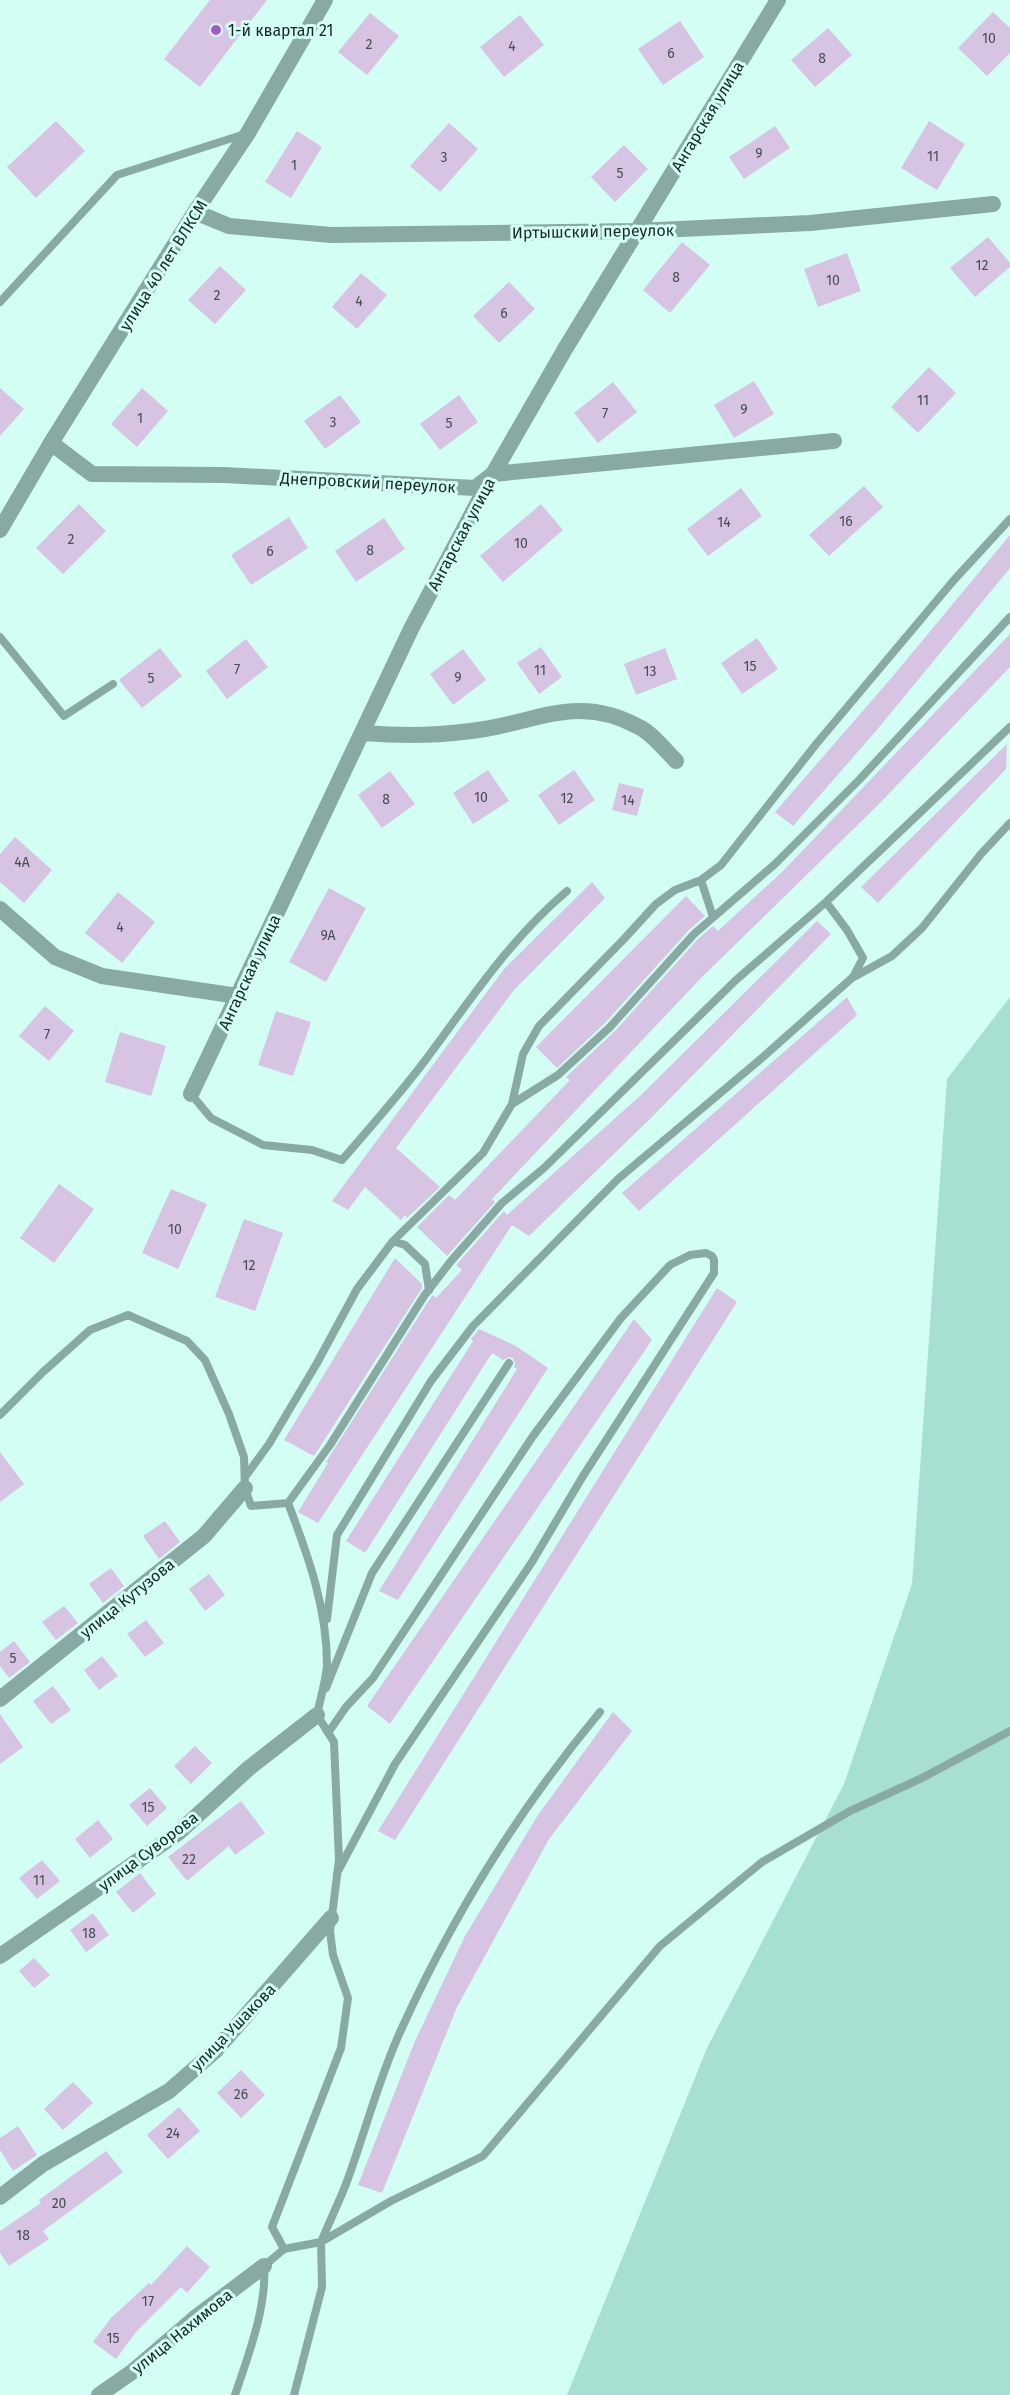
<svg xmlns="http://www.w3.org/2000/svg" width="1010" height="2395" viewBox="0 0 1010 2395" font-family="'Fira Sans',sans-serif">
  <style>
    .green { fill: #a7dfd3 }
    .building { fill: #d6c4e2 }
    .lines { fill: none; stroke-linecap: round; stroke-linejoin: round }
    .service { stroke: #89aaa3; stroke-width: 8 }
    .minor { stroke: #89aaa3; stroke-width: 16 }
    .tertiary { stroke: #89aaa3; stroke-width: 16 }
    .poi-dot { fill: #a359cc; stroke: #d3fef4; stroke-width: 2 }
    .labels { text-anchor: middle; stroke-width: 6; stroke-linejoin: round; paint-order: stroke }
    .number-label { font-size: 14px; fill: #474e53 }
    .poi-label { font-size: 16px; fill: #172723; stroke: #d3fef4; text-anchor: start }
    .street-label { font-size: 16px; fill: #172723; stroke: #d3fef4 }
  </style>
  <rect width="100%" height="100%" fill="#d3fef4"/>
  <path class="green" d="M 1010,997 L 1010,2395 L 567,2395 L 707,2048 L 844,1784 L 912,1584 L 947,1079 Z"/>
  <path class="building" d="M 210,0 L 267,0 L 200,87 L 164,59 Z
    M 993,12 L 1010,28 L 1010,53 L 987,76 L 958,48 Z
    M 370,13 L 399,36 L 367,75 L 338,52 Z
    M 520,15 L 544,45 L 504,77 L 480,47 Z
    M 680,21 L 704,57 L 663,85 L 638,49 Z
    M 828,28 L 852,55 L 815,87 L 791,60 Z
    M 56,121 L 85,151 L 36,198 L 7,167 Z
    M 929,121 L 965,144 L 937,190 L 901,168 Z
    M 449,123 L 478,149 L 440,192 L 410,166 Z
    M 775,126 L 790,148 L 744,179 L 729,157 Z
    M 297,131 L 322,147 L 291,198 L 265,182 Z
    M 624,145 L 648,169 L 615,202 L 591,177 Z
    M 988,237 L 1010,263 L 1010,267 L 975,297 L 950,268 Z
    M 682,242 L 710,265 L 670,313 L 643,290 Z
    M 847,253 L 861,291 L 818,307 L 804,269 Z
    M 220,266 L 246,290 L 215,324 L 188,300 Z
    M 361,273 L 387,295 L 357,329 L 332,307 Z
    M 509,282 L 535,309 L 499,343 L 473,316 Z
    M 929,367 L 956,393 L 918,433 L 891,407 Z
    M 754,381 L 774,414 L 734,438 L 714,405 Z
    M 613,382 L 637,412 L 598,443 L 574,413 Z
    M 0,388 L 24,409 L 0,436 Z
    M 142,388 L 168,411 L 137,447 L 111,424 Z
    M 340,395 L 361,422 L 325,449 L 304,421 Z
    M 459,395 L 478,422 L 440,450 L 420,424 Z
    M 864,486 L 883,507 L 829,556 L 809,535 Z
    M 741,488 L 762,516 L 708,556 L 687,529 Z
    M 79,504 L 106,531 L 63,574 L 36,548 Z
    M 541,504 L 563,530 L 503,582 L 480,556 Z
    M 289,517 L 308,548 L 251,585 L 231,555 Z
    M 384,518 L 405,549 L 356,582 L 335,551 Z
    M 1010,535 L 1010,568 L 876,731 L 793,826 L 775,812 L 893,676 Z
    M 1010,634 L 1010,667 L 878,805 L 701,978 L 492,1199 L 495,1202 L 447,1256 L 417,1227 L 449,1195 L 455,1200 L 570,1080 L 566,1077 L 615,1031 L 698,939 L 713,926 L 718,931 L 783,871 Z
    M 757,638 L 778,669 L 742,694 L 721,663 Z
    M 246,639 L 268,667 L 227,699 L 206,671 Z
    M 541,647 L 562,677 L 539,694 L 517,663 Z
    M 160,648 L 182,676 L 142,708 L 119,680 Z
    M 665,648 L 677,679 L 636,695 L 624,664 Z
    M 463,649 L 486,680 L 453,705 L 430,674 Z
    M 1007,744 L 1006,769 L 878,903 L 861,887 Z
    M 488,770 L 509,801 L 473,824 L 453,793 Z
    M 574,770 L 595,800 L 559,825 L 538,795 Z
    M 390,771 L 415,804 L 382,828 L 358,795 Z
    M 619,783 L 644,789 L 637,816 L 612,810 Z
    M 15,837 L 52,870 L 24,903 L 0,882 L 0,854 Z
    M 592,882 L 605,898 L 514,990 L 396,1148 L 440,1187 L 407,1218 L 405,1215 L 401,1220 L 365,1187 L 348,1210 L 332,1201 L 504,969 Z
    M 329,888 L 366,908 L 326,982 L 289,962 Z
    M 118,892 L 155,922 L 122,963 L 85,933 Z
    M 686,896 L 705,916 L 689,930 L 605,1023 L 557,1068 L 536,1047 Z
    M 817,921 L 831,934 L 651,1118 L 529,1236 L 512,1225 L 318,1523 L 298,1512 L 328,1463 L 326,1462 L 429,1300 L 433,1295 L 436,1298 L 462,1270 L 456,1265 L 504,1211 L 507,1215 L 641,1095 Z
    M 847,997 L 857,1015 L 639,1211 L 622,1193 Z
    M 45,1006 L 74,1031 L 49,1061 L 19,1036 Z
    M 276,1011 L 311,1022 L 293,1076 L 258,1065 Z
    M 120,1032 L 166,1046 L 151,1096 L 105,1082 Z
    M 59,1184 L 94,1209 L 54,1263 L 20,1238 Z
    M 171,1189 L 207,1204 L 178,1269 L 142,1253 Z
    M 244,1219 L 283,1233 L 255,1311 L 215,1297 Z
    M 395,1258 L 422,1284 L 422,1288 L 314,1456 L 284,1440 Z
    M 717,1288 L 737,1302 L 395,1840 L 378,1831 Z
    M 634,1319 L 652,1340 L 390,1724 L 367,1706 Z
    M 479,1329 L 516,1346 L 548,1368 L 398,1600 L 379,1591 L 517,1369 L 514,1367 L 515,1363 L 513,1358 L 509,1357 L 503,1360 L 492,1353 L 365,1553 L 346,1541 L 473,1341 L 471,1339 Z
    M 0,1452 L 24,1484 L 0,1502 Z
    M 165,1521 L 180,1542 L 159,1559 L 143,1536 Z
    M 111,1568 L 124,1586 L 103,1603 L 89,1584 Z
    M 209,1574 L 225,1595 L 205,1611 L 189,1589 Z
    M 64,1606 L 78,1623 L 56,1640 L 42,1622 Z
    M 146,1620 L 164,1643 L 145,1657 L 127,1634 Z
    M 14,1641 L 30,1662 L 9,1678 L 0,1666 L 0,1652 Z
    M 102,1656 L 118,1676 L 99,1690 L 84,1670 Z
    M 53,1686 L 71,1710 L 51,1724 L 33,1701 Z
    M 613,1712 L 632,1731 L 549,1839 L 457,2007 L 382,2193 L 358,2185 L 415,2041 L 465,1936 L 538,1815 Z
    M 0,1714 L 23,1747 L 0,1764 Z
    M 195,1746 L 212,1763 L 191,1784 L 174,1766 Z
    M 150,1788 L 167,1808 L 147,1826 L 129,1805 Z
    M 241,1801 L 265,1833 L 235,1855 L 229,1846 L 187,1881 L 168,1857 Z
    M 98,1820 L 113,1839 L 90,1858 L 75,1839 Z
    M 42,1860 L 60,1881 L 37,1899 L 19,1878 Z
    M 140,1873 L 156,1894 L 133,1913 L 116,1892 Z
    M 93,1913 L 109,1935 L 86,1952 L 70,1930 Z
    M 34,1958 L 50,1975 L 34,1988 L 19,1971 Z
    M 241,2070 L 265,2095 L 241,2118 L 217,2093 Z
    M 73,2082 L 93,2103 L 63,2130 L 44,2109 Z
    M 179,2107 L 200,2131 L 168,2159 L 147,2135 Z
    M 18,2126 L 37,2155 L 13,2171 L 0,2150 L 0,2138 Z
    M 106,2151 L 123,2172 L 43,2231 L 49,2239 L 9,2266 L 0,2253 L 0,2231 L 41,2203 L 39,2200 Z
    M 187,2246 L 210,2267 L 187,2293 L 181,2287 L 136,2332 L 116,2359 L 93,2342 L 111,2318 L 149,2283 L 151,2285 Z"/>
  <g class="lines">
    <path class="service" d="M 0,302 L 117,175 L 245,134
      M 0,637 L 64,716 L 113,684
      M 701,880 L 713,917
      M 854,977 L 892,956 L 922,928 L 981,854 L 1010,823
      M 191,1094 L 211,1118 L 263,1145 L 312,1150 L 342,1160 C 370,1128 398,1096 424,1062 C 469,1002 509,940 567,891
      M 512,1104 L 523,1054 L 539,1026 L 624,939 L 656,904 L 675,890 L 701,880 L 721,865 L 817,743 L 954,580 L 1010,519
      M 393,1241 L 405,1245 L 425,1264 L 429,1290
      M 0,1415 L 43,1372 L 90,1330 L 128,1315 L 187,1341 L 205,1360 L 229,1414 L 244,1457 L 245,1488 L 251,1506 L 288,1503 C 308,1555 327,1608 327,1665 C 326,1681 320,1699 317,1715 L 334,1742 L 339,1860 L 330,1931 L 333,1955 L 348,1998 L 341,2048 L 272,2227 L 284,2249
      M 245,1477 L 269,1444 L 317,1363 L 357,1289 L 393,1241 L 483,1153 L 512,1104 L 558,1075 L 610,1027 L 694,934 L 775,864 L 859,780 L 1010,617
      M 288,1503 L 330,1445 L 424,1296 L 451,1261 L 502,1203 L 544,1168 L 736,980 L 826,902 L 1010,727
      M 327,1619 L 337,1535 L 431,1381 L 473,1326 L 618,1179 L 763,1057 L 853,977 L 863,958 L 847,930 L 826,902
      M 326,1688 L 372,1573 L 509,1363
      M 600,1712 C 519,1809 453,1915 401,2030 C 378,2080 365,2133 346,2184 C 338,2204 329,2223 321,2242 L 391,2201 L 483,2156 L 660,1946 L 762,1862 L 850,1811 L 922,1778 L 1010,1731
      M 328,1733 L 346,1707 L 373,1678 L 533,1436 L 621,1318 L 670,1265 L 690,1255 L 706,1253 L 712,1256 L 714,1260 L 714,1273 L 583,1476 L 532,1562 L 395,1764 L 337,1873
      M 235,2395 C 248,2356 267,2307 264,2266 L 284,2249 L 321,2242 L 322,2287 L 294,2395"/>
    <path class="minor" d="M 195,212 L 229,226 L 331,235 L 637,231 L 810,223 L 993,204
      M 51,443 L 92,474 L 224,475 L 475,488 L 493,474 L 834,441
      M 362,733 C 405,736 442,736 485,729 C 543,719 581,695 639,727 C 653,734 665,750 676,761
      M 0,909 L 55,957 L 102,976 L 238,996
      M 191,1094 L 411,629 L 493,474 L 565,349 L 778,0
      M 0,1699 L 204,1536 L 245,1488
      M 0,1956 L 178,1833 L 249,1768 L 317,1715
      M 0,2197 L 43,2164 L 169,2091 L 215,2051 L 331,1918
      M 99,2395 L 132,2372 L 195,2318 L 264,2266"/>
    <path class="tertiary" d="M 0,530 L 51,443 L 195,212 L 248,133 L 325,0"/>
  </g>
  <circle class="poi-dot" cx="216" cy="30" r="6"/>
  <g class="labels">
    <g class="number-label">
      <text x="989" y="43">10</text>
      <text x="369" y="49">2</text>
      <text x="512" y="51">4</text>
      <text x="671" y="58">6</text>
      <text x="822" y="63">8</text>
      <text x="759" y="158">9</text>
      <text x="933" y="161">11</text>
      <text x="444" y="162">3</text>
      <text x="294" y="170">1</text>
      <text x="620" y="178">5</text>
      <text x="982" y="270">12</text>
      <text x="676" y="282">8</text>
      <text x="833" y="285">10</text>
      <text x="217" y="300">2</text>
      <text x="359" y="306">4</text>
      <text x="504" y="318">6</text>
      <text x="923" y="405">11</text>
      <text x="744" y="414">9</text>
      <text x="605" y="418">7</text>
      <text x="140" y="423">1</text>
      <text x="333" y="427">3</text>
      <text x="449" y="428">5</text>
      <text x="846" y="526">16</text>
      <text x="724" y="527">14</text>
      <text x="71" y="544">2</text>
      <text x="521" y="548">10</text>
      <text x="370" y="555">8</text>
      <text x="270" y="556">6</text>
      <text x="750" y="671">15</text>
      <text x="237" y="674">7</text>
      <text x="540" y="675">11</text>
      <text x="650" y="676">13</text>
      <text x="458" y="682">9</text>
      <text x="151" y="683">5</text>
      <text x="481" y="802">10</text>
      <text x="567" y="803">12</text>
      <text x="386" y="804">8</text>
      <text x="628" y="805">14</text>
      <text x="22" y="867">4А</text>
      <text x="120" y="932">4</text>
      <text x="328" y="940">9А</text>
      <text x="47" y="1039">7</text>
      <text x="175" y="1234">10</text>
      <text x="249" y="1270">12</text>
      <text x="13" y="1663">5</text>
      <text x="148" y="1812">15</text>
      <text x="189" y="1864">22</text>
      <text x="39" y="1885">11</text>
      <text x="89" y="1938">18</text>
      <text x="241" y="2099">26</text>
      <text x="173" y="2138">24</text>
      <text x="59" y="2208">20</text>
      <text x="23" y="2240">18</text>
      <text x="148" y="2306">17</text>
      <text x="113" y="2343">15</text>
    </g>
    <g class="poi-label">
      <text x="228" y="36">1-й квартал 21</text>
    </g>
    <g class="street-label">
      <text transform="translate(707 116) rotate(-59)" y="6">Ангарская улица</text>
      <text transform="translate(593 231) rotate(-1)" y="6">Иртышский переулок</text>
      <text transform="translate(163 265) rotate(-58)" y="6">улица 40 лет ВЛКСМ</text>
      <text transform="translate(368 482) rotate(3)" y="6">Днепровский переулок</text>
      <text transform="translate(461 534) rotate(-62)" y="6">Ангарская улица</text>
      <text transform="translate(249 972) rotate(-65)" y="6">Ангарская улица</text>
      <text transform="translate(127 1598) rotate(-39)" y="6">улица Кутузова</text>
      <text transform="translate(148 1851) rotate(-37)" y="6">улица Суворова</text>
      <text transform="translate(233 2027) rotate(-46)" y="6">улица Ушакова</text>
      <text transform="translate(182 2331) rotate(-39)" y="6">улица Нахимова</text>
    </g>
  </g>
</svg>
